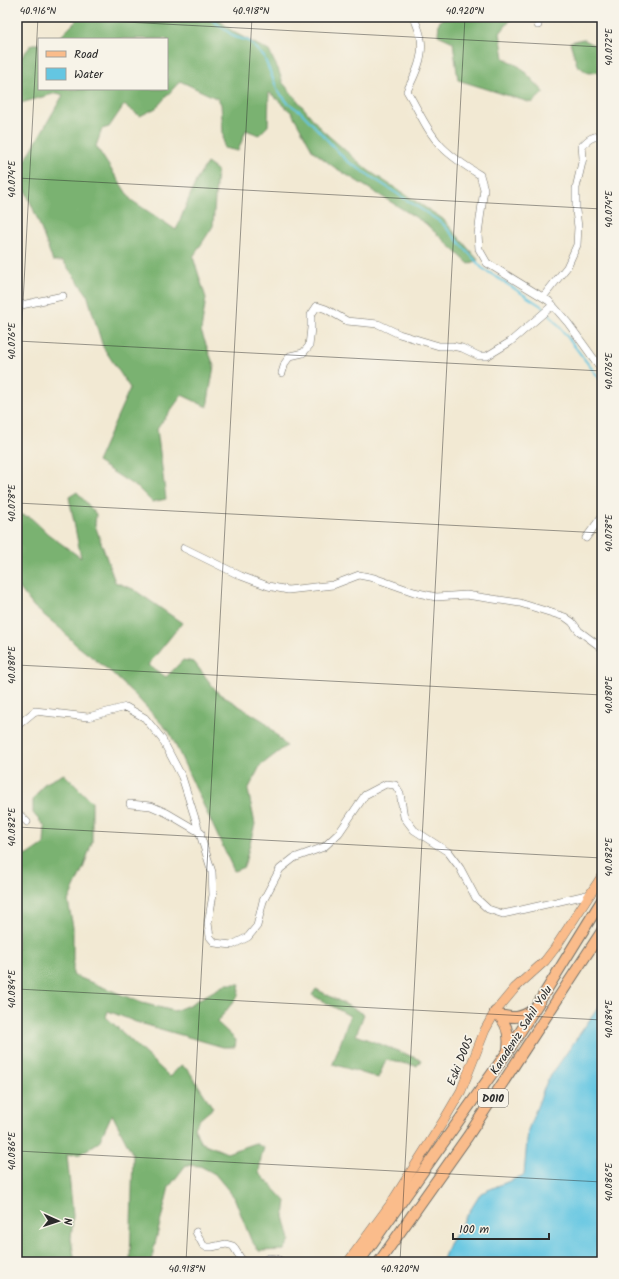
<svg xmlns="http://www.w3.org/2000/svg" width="619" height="1279" viewBox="0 0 619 1279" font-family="Kalam,sans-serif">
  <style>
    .forest { fill: #7ab271; stroke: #526e4e }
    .water { fill: #64c6e2; stroke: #487886 }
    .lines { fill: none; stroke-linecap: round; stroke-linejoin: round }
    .stream { stroke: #64c6e2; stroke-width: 2 }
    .minor-casing { stroke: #716e66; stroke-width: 8 }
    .major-casing { stroke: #716e66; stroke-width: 10 }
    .highway-casing { stroke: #716e66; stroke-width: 12 }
    .minor { stroke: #fff; stroke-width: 7 }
    .major { stroke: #fabc8b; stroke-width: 9 }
    .highway { stroke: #fabc8b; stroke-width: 10 }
    .ticks { fill: none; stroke: #2b2b2b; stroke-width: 1; stroke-opacity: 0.45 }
    .labels { text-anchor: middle; stroke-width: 3.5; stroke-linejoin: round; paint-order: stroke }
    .shield { fill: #f7f3e8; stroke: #686764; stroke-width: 1 }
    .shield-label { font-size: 11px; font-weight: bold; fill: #2b2b2b }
    .street-label { font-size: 12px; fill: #2b2b2b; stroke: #f7f3e8 }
    .neatline { fill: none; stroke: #2b2b2b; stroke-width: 1.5 }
    .ticks-label { font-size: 10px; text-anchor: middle; fill: #2b2b2b }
  </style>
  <rect width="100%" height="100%" fill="#f7f3e8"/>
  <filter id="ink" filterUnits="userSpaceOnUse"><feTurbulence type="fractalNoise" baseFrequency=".025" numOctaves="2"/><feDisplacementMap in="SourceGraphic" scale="8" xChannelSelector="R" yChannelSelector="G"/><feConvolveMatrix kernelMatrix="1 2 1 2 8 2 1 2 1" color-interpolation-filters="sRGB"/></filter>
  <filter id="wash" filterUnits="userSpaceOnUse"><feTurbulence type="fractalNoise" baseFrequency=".012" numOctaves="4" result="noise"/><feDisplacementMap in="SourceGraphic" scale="16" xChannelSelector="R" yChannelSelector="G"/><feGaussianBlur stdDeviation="0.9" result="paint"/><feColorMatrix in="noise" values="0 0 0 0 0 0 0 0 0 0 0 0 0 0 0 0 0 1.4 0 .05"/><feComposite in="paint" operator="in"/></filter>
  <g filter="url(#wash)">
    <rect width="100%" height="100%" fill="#f2e9d3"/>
    <path class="forest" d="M 75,17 L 215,17 L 235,33 L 269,51 L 278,69 L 283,83 L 322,130 L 369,171 L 443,219 L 478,260 L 469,264 L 425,223 L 334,167 L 313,151 L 292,113 L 269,92 L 268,126 L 259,135 L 246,130 L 238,151 L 224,148 L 221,104 L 218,99 L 180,81 L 156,108 L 140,116 L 124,105 L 109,127 L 102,129 L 96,146 L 131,200 L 176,230 L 196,181 L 207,163 L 217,170 L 213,226 L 193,257 L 206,298 L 201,331 L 214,366 L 207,407 L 182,395 L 157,429 L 166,499 L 152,502 L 138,488 L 97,462 L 130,388 L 103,347 L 87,294 L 63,261 L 53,261 L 37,218 L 18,173 L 63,95 L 57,93 L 17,104 L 17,60 L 20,59 L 32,44 L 39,44 L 39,89 L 167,89 L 167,39 L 58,39 L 76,21 Z
      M 446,17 L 513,17 L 500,33 L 504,58 L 520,67 L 544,92 L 532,103 L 458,80 L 453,42 L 438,35 L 439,22 Z
      M 583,39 L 594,45 L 602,44 L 602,72 L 588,73 L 577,65 L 570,42 Z
      M 77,492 L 96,514 L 95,525 L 115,582 L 133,589 L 182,623 L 148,665 L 166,677 L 183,660 L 194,662 L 218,693 L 265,722 L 286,746 L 260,766 L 248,790 L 255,824 L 244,867 L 234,871 L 170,733 L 136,696 L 111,672 L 75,644 L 61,629 L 34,607 L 17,585 L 17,514 L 30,517 L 48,534 L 81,558 L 69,497 Z
      M 64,774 L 92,802 L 92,842 L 84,866 L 68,901 L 73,927 L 73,975 L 142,1003 L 174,1011 L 189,1005 L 226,984 L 240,984 L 238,996 L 217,1022 L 236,1040 L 235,1047 L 223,1047 L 136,1022 L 108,1011 L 106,1017 L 170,1077 L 181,1065 L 189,1071 L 213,1108 L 200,1119 L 194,1127 L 200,1142 L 227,1153 L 255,1143 L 264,1148 L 261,1157 L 259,1173 L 286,1201 L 284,1216 L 290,1240 L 284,1250 L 259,1251 L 251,1240 L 234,1197 L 215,1174 L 200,1166 L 186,1165 L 169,1187 L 153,1252 L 152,1262 L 130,1262 L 133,1155 L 112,1114 L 99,1142 L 80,1154 L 67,1155 L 73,1215 L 71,1239 L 75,1262 L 17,1262 L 17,856 L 28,855 L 44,844 L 45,827 L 33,813 L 33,800 L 44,784 Z
      M 316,989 L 364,1014 L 356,1035 L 421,1060 L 417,1066 L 386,1060 L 378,1078 L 333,1064 L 350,1016 L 312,995 Z"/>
    <path class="water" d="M 602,1002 L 602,1262 L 442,1262 L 449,1244 L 481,1193 L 524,1175 L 528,1130 L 547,1081 Z"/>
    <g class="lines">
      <path class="stream" d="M 208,17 L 235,37 L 249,41 L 264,57 L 278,91 L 288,103 L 301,112 L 347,161 L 442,223 L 482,268 L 546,309
        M 548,312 L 602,382"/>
    </g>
  </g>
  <g filter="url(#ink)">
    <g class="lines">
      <defs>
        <path id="minor" d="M 414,17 C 416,24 420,31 421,39 C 424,57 415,75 407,91 C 418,109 427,132 442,147 C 453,158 467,167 480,175 L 484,189 L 478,234 L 479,249 L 487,263 L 549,301 L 568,323 L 602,370
          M 537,17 L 538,25
          M 543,297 L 567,267 L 577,245 L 578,227 L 576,211 L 576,188 L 583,158 L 582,146 C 588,140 593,135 602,136
          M 17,306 L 63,296
          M 282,373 L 285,363 L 290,356 L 303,353 L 309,346 L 311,328 L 311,315 L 317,306 L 326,309 L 347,321 L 378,324 L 399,334 L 439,346 L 452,346 L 462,348 L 479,356 L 487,356 L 510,342 L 553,305
          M 586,538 L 602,516
          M 184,548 L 241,576 L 268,586 L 288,590 L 333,585 L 359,575 L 374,578 L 414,592 L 436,597 L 466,595 L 520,603 L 565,617 L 572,622 L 579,631 L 602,648
          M 17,726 L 35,711 L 88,717 L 126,707 L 145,718 L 162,739 L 182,777 L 212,872 L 213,895 L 208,923 L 210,937 L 215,943 L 232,945 L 248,937 L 257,926 L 263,901 L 280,869 L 294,858 L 324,847 L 339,833 L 365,795 L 386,784 L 395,785 L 400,793 L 404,817 L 414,830 L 448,852 L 460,868 L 476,898 L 488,909 L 503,914 L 591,894
          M 130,804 L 151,806 L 167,813 L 201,833
          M 17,812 L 27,822
          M 196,1232 L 203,1245 L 206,1247 L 212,1247 L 226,1244 L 233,1246 L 243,1262
          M 263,1262 L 268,1258 L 277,1259 L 282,1262"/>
        <path id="major" d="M 348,1262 L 390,1205 L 444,1120 L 461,1091 L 485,1030 L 495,1012 L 515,988 L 545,961 L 555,948 L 602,876"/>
        <path id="highway" d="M 495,1012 C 507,1022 510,1034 508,1049
          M 498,1015 C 514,1018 520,1019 534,1009
          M 359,1262 L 508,1051 L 536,1007 L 602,900
          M 379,1262 L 468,1136 L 602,931"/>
      </defs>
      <use href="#minor" class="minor-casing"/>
      <use href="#major" class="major-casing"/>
      <use href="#highway" class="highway-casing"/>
      <use href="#minor" class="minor"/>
      <use href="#major" class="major"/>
      <use href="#highway" class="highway"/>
    </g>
  </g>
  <path class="ticks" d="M 30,17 L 602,47M 17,178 L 602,209M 17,341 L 602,371M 17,417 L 38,17M 17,503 L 602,533M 17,665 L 602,695M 17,827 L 602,858M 17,989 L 602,1020M 17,1151 L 602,1182M 186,1262 L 252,17M 400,1262 L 465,17"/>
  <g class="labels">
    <rect class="shield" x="478" y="1089" width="30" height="18" rx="3"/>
    <g class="shield-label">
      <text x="493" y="1102">D010</text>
    </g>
    <g class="street-label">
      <text transform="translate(521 1030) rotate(-57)" y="4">Karadeniz Sahil Yolu</text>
      <text transform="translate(460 1061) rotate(-68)" y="4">Eski D005</text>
    </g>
  </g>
  <rect width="619" height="1279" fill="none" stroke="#f7f3e8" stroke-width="44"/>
  <rect x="38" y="38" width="130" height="52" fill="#f7f3e8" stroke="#a5a39c"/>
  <rect x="46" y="51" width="20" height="6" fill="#fabc8b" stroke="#a5a39c"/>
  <text x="74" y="58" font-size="12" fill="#2b2b2b">Road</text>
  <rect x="46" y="68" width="20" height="12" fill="#64c6e2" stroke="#a5a39c"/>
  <text x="74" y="78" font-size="12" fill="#2b2b2b">Water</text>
  <g transform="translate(58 1221) rotate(93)" stroke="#f7f3e8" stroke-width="3" paint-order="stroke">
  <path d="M0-3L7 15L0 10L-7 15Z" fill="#2b2b2b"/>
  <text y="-6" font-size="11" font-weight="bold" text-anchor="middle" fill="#2b2b2b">N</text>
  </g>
  <path d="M453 1233v6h96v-6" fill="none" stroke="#2b2b2b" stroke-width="2"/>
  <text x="459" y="1233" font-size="12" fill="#2b2b2b" stroke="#f7f3e8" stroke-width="3" paint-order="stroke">100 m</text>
  <rect x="22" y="22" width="575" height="1235" class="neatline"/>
  <g class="ticks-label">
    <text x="38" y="14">40.916°N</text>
    <text x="251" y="14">40.918°N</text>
    <text x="465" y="14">40.920°N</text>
    <text transform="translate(608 47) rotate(-90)" y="4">40.072°E</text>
    <text transform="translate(11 179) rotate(-90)" y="4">40.074°E</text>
    <text transform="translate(608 209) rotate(-90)" y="4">40.074°E</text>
    <text transform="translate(11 341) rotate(-90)" y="4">40.076°E</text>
    <text transform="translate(608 371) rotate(-90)" y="4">40.076°E</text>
    <text transform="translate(11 503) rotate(-90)" y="4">40.078°E</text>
    <text transform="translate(608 533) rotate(-90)" y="4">40.078°E</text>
    <text transform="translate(11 665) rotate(-90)" y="4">40.080°E</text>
    <text transform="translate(608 695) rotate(-90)" y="4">40.080°E</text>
    <text transform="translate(11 827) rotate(-90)" y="4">40.082°E</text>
    <text transform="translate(608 857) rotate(-90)" y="4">40.082°E</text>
    <text transform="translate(11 989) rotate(-90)" y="4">40.084°E</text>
    <text transform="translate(608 1019) rotate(-90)" y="4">40.084°E</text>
    <text transform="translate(11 1151) rotate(-90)" y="4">40.086°E</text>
    <text transform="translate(608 1182) rotate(-90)" y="4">40.086°E</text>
    <text x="187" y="1272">40.918°N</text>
    <text x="400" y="1272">40.920°N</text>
  </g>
</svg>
